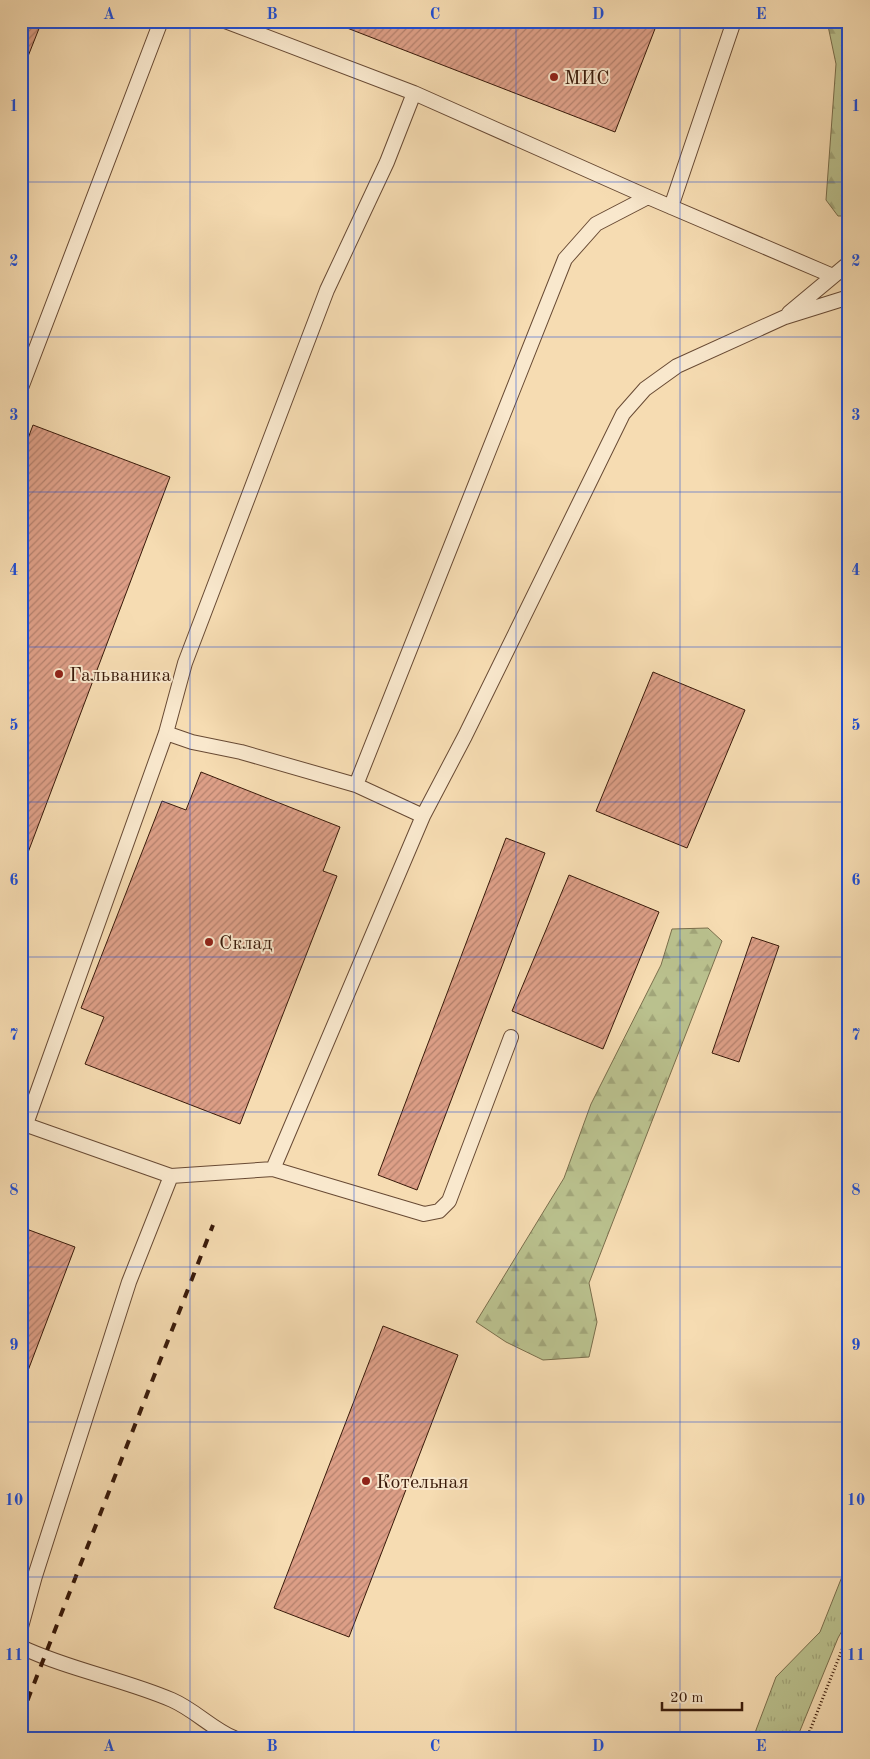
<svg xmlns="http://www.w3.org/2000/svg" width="870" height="1759" viewBox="0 0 870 1759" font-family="'Old Standard TT',serif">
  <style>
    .grass { fill: url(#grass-tufts); stroke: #7a6e4c }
    .forest { fill: url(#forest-firs); stroke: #7a6e4c }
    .building { fill: url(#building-hatch); stroke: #391a0a }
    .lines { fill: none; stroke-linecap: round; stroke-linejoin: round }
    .service-casing { stroke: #684a34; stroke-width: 16 }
    .path { stroke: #391a0a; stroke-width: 3; stroke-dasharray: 1 2.5; stroke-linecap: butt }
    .service { stroke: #f9e8cd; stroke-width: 14 }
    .rail { stroke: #391a0a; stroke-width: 4; stroke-dasharray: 9 9; stroke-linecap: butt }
    .grid { fill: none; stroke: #1d4ed8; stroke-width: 1; stroke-opacity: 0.55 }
    .poi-dot { fill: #8f2418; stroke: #f9e8cd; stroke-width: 2 }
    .labels { text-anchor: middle; stroke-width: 4; stroke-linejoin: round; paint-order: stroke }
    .poi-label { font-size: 20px; fill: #391a0a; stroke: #f9e8cd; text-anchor: start }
    .neatline { fill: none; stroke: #1d4ed8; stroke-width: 2 }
    .grid-label { font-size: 16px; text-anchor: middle; font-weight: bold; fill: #1d4ed8 }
  </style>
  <defs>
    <pattern id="grass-tufts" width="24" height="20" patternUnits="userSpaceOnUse" patternTransform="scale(1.25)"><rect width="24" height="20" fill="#bac18e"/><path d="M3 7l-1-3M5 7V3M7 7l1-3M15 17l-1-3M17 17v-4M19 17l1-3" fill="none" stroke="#a1a579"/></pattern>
    <pattern id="forest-firs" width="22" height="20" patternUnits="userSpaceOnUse" patternTransform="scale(1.25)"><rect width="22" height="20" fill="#bac18e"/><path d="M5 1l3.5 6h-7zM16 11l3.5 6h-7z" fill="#a1a579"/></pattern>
    <pattern id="building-hatch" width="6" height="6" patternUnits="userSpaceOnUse" patternTransform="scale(1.25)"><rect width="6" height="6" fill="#dd9f87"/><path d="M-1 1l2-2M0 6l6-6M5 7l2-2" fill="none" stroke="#b4816d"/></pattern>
  </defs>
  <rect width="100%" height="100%" fill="#f6dcb2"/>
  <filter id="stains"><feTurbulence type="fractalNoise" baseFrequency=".004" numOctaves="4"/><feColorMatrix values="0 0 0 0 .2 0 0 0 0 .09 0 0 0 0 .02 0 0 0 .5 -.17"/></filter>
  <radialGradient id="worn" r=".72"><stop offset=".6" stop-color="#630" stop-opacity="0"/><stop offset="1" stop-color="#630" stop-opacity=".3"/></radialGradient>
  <path class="grass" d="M 849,1559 L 849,1618 L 838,1638 L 797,1738 L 753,1738 L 776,1677 L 820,1632 Z"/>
  <path class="forest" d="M 827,21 L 849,21 L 849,216 L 838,216 L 826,200 L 836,64 Z
    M 708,928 L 722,941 L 589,1283 L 597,1322 L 589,1357 L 543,1360 L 506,1342 L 476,1322 L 564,1178 L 591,1104 L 661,965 L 672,929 Z"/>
  <path class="building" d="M 21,21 L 42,21 L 21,74 Z
    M 329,21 L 658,21 L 615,132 Z
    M 33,425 L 170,477 L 21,871 L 21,457 Z
    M 653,672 L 745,710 L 687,848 L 596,811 Z
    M 201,772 L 340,827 L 323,871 L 337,876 L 240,1124 L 85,1064 L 104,1017 L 81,1008 L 162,801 L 186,810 Z
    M 506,838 L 545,853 L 417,1190 L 378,1175 Z
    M 569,875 L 659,912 L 603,1049 L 512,1011 Z
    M 752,937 L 779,946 L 739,1062 L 712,1053 Z
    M 21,1227 L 75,1247 L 21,1389 Z
    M 383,1326 L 458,1355 L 349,1637 L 274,1608 Z"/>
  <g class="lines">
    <defs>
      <path id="service" d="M 225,21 L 414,93 L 648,197 L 833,276
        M 671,207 L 734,21
        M 789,313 L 849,263
        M 21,388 L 161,21
        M 166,733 L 192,742 L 241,752 L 356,785 L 423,816
        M 356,785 L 565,259 L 596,224 L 648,197
        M 21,1123 L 171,1176 L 273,1169 L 423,816 L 465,736 L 623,414 L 645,389 L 677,366 L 785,317 L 849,297
        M 26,1124 L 166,733 L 185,663 L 327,290 L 387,162 L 414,93
        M 273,1169 L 424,1214 L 439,1211 L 449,1201 L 511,1037
        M 21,1627 L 35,1576 L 129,1282 L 171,1176
        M 21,1647 C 70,1670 123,1679 172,1700 C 195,1710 212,1729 234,1738"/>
    </defs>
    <use href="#service" class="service-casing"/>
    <path class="path" d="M 807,1738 L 849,1632"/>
    <use href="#service" class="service"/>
    <path class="rail" d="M 21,1717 L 213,1225"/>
  </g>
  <path class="grid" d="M 190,21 L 190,1738M 354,21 L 354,1738M 516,21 L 516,1738M 680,21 L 680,1738M 21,182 L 849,182M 21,337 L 849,337M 21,492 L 849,492M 21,647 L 849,647M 21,802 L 849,802M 21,957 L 849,957M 21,1112 L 849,1112M 21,1267 L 849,1267M 21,1422 L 849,1422M 21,1577 L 849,1577"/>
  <g class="poi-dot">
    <circle cx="554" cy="77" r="5"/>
    <circle cx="59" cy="674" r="5"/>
    <circle cx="209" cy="942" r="5"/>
    <circle cx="366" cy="1481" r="5"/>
  </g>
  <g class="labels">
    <g class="poi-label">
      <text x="564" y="84">МИС</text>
      <text x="69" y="681">Гальваника</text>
      <text x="219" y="949">Склад</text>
      <text x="376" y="1488">Котельная</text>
    </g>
  </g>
  <rect width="870" height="1759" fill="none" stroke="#f6dcb2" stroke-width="55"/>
  <path d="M662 1702v8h80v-8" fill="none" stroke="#391a0a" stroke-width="2.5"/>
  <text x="670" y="1702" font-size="15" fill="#391a0a" stroke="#f9e8cd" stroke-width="4" paint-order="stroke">20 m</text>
  <rect x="28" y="28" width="814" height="1704" class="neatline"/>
  <g class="grid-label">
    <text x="109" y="19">A</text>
    <text x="272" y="19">B</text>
    <text x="435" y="19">C</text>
    <text x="598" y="19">D</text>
    <text x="761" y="19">E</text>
    <text x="14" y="111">1</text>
    <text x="856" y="111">1</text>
    <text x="14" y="266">2</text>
    <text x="856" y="266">2</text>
    <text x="14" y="420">3</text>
    <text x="856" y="420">3</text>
    <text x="14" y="575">4</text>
    <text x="856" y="575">4</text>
    <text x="14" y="730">5</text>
    <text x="856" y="730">5</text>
    <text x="14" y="885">6</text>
    <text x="856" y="885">6</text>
    <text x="14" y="1040">7</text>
    <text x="856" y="1040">7</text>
    <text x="14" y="1195">8</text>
    <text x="856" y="1195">8</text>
    <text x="14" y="1350">9</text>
    <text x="856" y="1350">9</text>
    <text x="14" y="1505">10</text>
    <text x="856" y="1505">10</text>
    <text x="14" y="1660">11</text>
    <text x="856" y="1660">11</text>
    <text x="109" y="1751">A</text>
    <text x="272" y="1751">B</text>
    <text x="435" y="1751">C</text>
    <text x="598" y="1751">D</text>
    <text x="761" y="1751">E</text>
  </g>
  <rect width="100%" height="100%" filter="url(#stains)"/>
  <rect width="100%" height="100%" fill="url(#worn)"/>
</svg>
